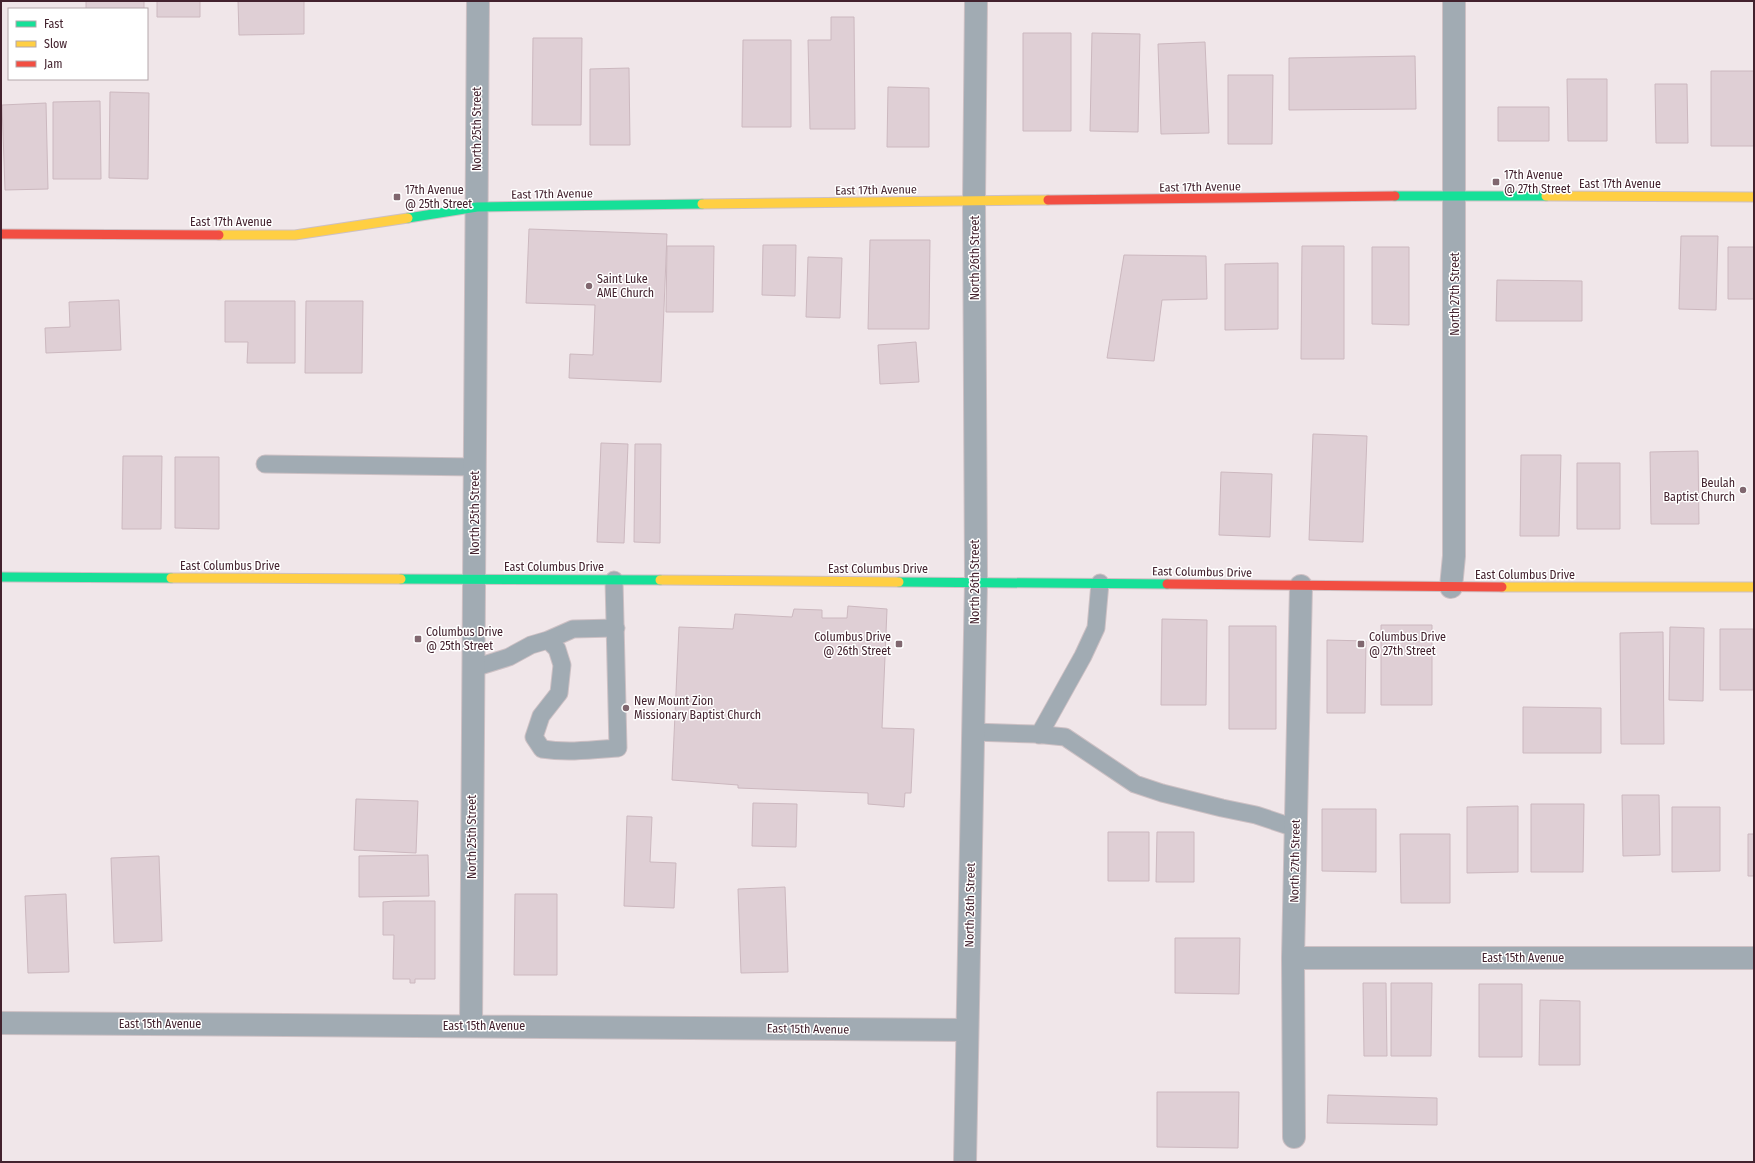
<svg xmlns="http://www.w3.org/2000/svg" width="1755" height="1163" viewBox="0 0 1755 1163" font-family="'Fira Sans Condensed',sans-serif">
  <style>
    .building { fill: #dfcfd5; stroke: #ccb8bf }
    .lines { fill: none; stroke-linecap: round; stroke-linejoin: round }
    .lane-casing { stroke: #cdc0c4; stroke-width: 19 }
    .street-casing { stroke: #cdc0c4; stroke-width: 24 }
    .fast-casing { stroke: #cdc0c4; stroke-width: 11 }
    .slow-casing { stroke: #cdc0c4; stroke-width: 11 }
    .jam-casing { stroke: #cdc0c4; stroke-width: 11 }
    .lane { stroke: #a1abb3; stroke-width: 17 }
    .street { stroke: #a1abb3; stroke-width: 22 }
    .fast { stroke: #16e098; stroke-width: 9 }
    .slow { stroke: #ffcf43; stroke-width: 9 }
    .jam { stroke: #f24e42; stroke-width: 9 }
    .poi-dot { fill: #80676f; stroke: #fff; stroke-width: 1.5 }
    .labels { text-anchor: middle; stroke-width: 3; stroke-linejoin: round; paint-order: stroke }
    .street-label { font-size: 12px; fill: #43222e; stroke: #fff }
    .poi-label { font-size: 12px; fill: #43222e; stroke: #fff; text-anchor: start }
  </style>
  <rect width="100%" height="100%" fill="#f0e6e9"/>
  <path class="building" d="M 86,1 L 144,1 L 144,9 L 86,9 Z
    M 157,1 L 200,1 L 200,17 L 157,17 Z
    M 238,1 L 304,1 L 304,34 L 239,35 Z
    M 831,17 L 854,17 L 855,129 L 810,129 L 808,40 L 831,40 Z
    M 1023,33 L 1071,33 L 1071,131 L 1023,131 Z
    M 1092,33 L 1140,34 L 1138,132 L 1090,131 Z
    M 533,38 L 582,38 L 581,125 L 532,125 Z
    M 743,40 L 791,40 L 791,127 L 742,127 Z
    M 1205,42 L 1209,133 L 1161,134 L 1158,44 Z
    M 1415,56 L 1416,109 L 1289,110 L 1289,58 Z
    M 629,68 L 630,145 L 590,145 L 590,69 Z
    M 1711,71 L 1754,71 L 1754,146 L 1711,146 Z
    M 1228,75 L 1273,75 L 1272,144 L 1228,144 Z
    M 1567,79 L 1607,79 L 1607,141 L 1568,141 Z
    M 1655,84 L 1687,84 L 1688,143 L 1656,143 Z
    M 888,87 L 929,88 L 929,147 L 887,147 Z
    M 110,92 L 149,93 L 148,179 L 109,178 Z
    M 100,101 L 101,179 L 53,179 L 53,102 Z
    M 46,103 L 48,189 L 5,190 L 2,105 Z
    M 1498,107 L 1549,107 L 1549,141 L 1498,141 Z
    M 529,229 L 667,234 L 661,382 L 569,378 L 570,354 L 593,355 L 595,305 L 526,303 Z
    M 1681,236 L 1718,236 L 1716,310 L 1679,309 Z
    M 870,240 L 930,240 L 929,329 L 868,329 Z
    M 763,245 L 796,245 L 795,296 L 762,295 Z
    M 667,246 L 714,246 L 713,312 L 666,312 Z
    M 1302,246 L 1344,246 L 1344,359 L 1301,359 Z
    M 1372,247 L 1409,247 L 1409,325 L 1372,324 Z
    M 1728,247 L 1754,247 L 1754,299 L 1728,299 Z
    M 1124,255 L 1206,256 L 1207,299 L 1162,300 L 1154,361 L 1107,358 Z
    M 808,257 L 842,258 L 840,318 L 806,317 Z
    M 1278,263 L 1278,329 L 1225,330 L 1225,264 Z
    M 1497,280 L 1582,281 L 1582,321 L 1496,321 Z
    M 119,300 L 121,350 L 46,353 L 45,328 L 70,327 L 69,302 Z
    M 225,301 L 295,301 L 295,363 L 247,363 L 248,342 L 225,342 Z
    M 306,301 L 363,301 L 362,373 L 305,373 Z
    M 916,342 L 919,382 L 880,384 L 878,345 Z
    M 1313,434 L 1367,436 L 1363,542 L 1309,540 Z
    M 601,443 L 628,444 L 624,543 L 597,542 Z
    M 635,444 L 661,444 L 660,543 L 634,542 Z
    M 1698,451 L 1699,524 L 1651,524 L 1650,452 Z
    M 1521,455 L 1561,455 L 1559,536 L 1520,536 Z
    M 123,456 L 162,456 L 161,529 L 122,529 Z
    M 175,457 L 219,457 L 219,529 L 175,528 Z
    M 1577,463 L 1620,463 L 1620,529 L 1577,529 Z
    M 1221,472 L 1272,474 L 1270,537 L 1219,535 Z
    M 848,606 L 887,609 L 882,728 L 914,729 L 911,793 L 905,793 L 904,807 L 868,804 L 868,793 L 738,788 L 738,785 L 672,780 L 679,627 L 733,629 L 735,614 L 792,617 L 794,609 L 822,610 L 822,618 L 847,618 Z
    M 1162,619 L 1207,620 L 1206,705 L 1161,705 Z
    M 1381,625 L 1432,625 L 1432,705 L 1381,705 Z
    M 1229,626 L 1276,626 L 1276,729 L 1229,729 Z
    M 1670,627 L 1704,628 L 1703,701 L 1669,700 Z
    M 1720,629 L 1753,629 L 1753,690 L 1720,690 Z
    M 1663,632 L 1664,744 L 1621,744 L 1620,633 Z
    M 1327,640 L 1366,641 L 1365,713 L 1327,713 Z
    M 1523,707 L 1601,708 L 1601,753 L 1523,753 Z
    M 1622,795 L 1659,795 L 1660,855 L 1623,856 Z
    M 356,799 L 418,801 L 416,853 L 354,850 Z
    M 753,803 L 797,804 L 796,847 L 752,846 Z
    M 1531,804 L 1584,804 L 1583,872 L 1531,872 Z
    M 1518,806 L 1518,872 L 1467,873 L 1467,807 Z
    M 1672,807 L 1720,807 L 1720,871 L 1672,872 Z
    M 1322,809 L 1376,809 L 1376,872 L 1322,871 Z
    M 627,816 L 652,817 L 650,862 L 676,863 L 674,908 L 624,906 Z
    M 1108,832 L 1149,832 L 1149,881 L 1108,881 Z
    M 1157,832 L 1194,832 L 1194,882 L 1156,882 Z
    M 1400,834 L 1450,834 L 1450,903 L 1401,903 Z
    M 1748,834 L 1754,834 L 1754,876 L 1748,876 Z
    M 428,855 L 429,896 L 359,897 L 359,856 Z
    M 159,856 L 162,941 L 114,943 L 111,858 Z
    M 785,887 L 788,972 L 741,973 L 738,889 Z
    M 66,894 L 69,972 L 28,973 L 25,896 Z
    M 515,894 L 557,894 L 557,975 L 514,975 Z
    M 394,901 L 435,901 L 435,979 L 415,979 L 415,983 L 410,983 L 410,979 L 393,979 L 394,935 L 383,935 L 383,902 Z
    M 1175,938 L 1240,938 L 1239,994 L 1175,993 Z
    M 1363,983 L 1386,983 L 1387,1056 L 1364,1056 Z
    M 1391,983 L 1432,983 L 1431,1056 L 1391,1056 Z
    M 1479,984 L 1522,984 L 1522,1057 L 1479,1057 Z
    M 1540,1000 L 1580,1001 L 1580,1065 L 1539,1065 Z
    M 1157,1092 L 1239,1092 L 1238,1148 L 1157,1147 Z
    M 1328,1095 L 1437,1098 L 1437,1125 L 1327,1123 Z"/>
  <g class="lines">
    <defs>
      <path id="lane" d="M 265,464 L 475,467
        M 548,640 L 573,629 L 616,628
        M 474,668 L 509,657 L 531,645 L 548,640 L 557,649 L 562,665 L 559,693 L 541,716 L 534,737 L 542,749 C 567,753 592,750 618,748 L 614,580
        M 973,732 L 1035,734 L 1065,737 L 1135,784 L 1162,793 L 1222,808 L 1256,815 L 1295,828
        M 1039,735 L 1083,656 L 1096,628 L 1100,583"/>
      <path id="street" d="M 1451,587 L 1454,556 L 1454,1
        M 1293,958 L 1754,958
        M 1,1023 L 967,1030
        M 471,1025 L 478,1
        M 1294,1137 L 1293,958 L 1301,586
        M 965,1162 L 976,582 L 974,201 L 976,1"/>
      <path id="fast" d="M 1395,196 L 1546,196
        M 408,218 L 477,207 L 702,204
        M 1,577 L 171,578
        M 401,579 L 660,580
        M 899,582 L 1167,584"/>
      <path id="slow" d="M 1546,196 L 1754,197
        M 702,204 L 1048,200
        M 219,235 L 295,235 L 408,218
        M 171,578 L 401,579
        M 660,580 L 899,582
        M 1502,587 L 1754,587"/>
      <path id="jam" d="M 1048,200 L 1395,196
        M 1,234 L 219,235
        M 1167,584 L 1502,587"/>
    </defs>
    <use href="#lane" class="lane-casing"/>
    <use href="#street" class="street-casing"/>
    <use href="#fast" class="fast-casing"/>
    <use href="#slow" class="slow-casing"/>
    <use href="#jam" class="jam-casing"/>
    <use href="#lane" class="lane"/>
    <use href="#street" class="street"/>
    <use href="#fast" class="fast"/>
    <use href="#slow" class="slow"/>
    <use href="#jam" class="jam"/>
  </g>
  <g class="poi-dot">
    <rect x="1492" y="178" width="8" height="8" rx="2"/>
    <rect x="393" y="193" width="8" height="8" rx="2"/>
    <circle cx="589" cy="286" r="4"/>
    <circle cx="1743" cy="490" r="4"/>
    <rect x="414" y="635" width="8" height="8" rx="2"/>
    <rect x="895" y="640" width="8" height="8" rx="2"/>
    <rect x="1357" y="640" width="8" height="8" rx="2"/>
    <circle cx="626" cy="708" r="4"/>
  </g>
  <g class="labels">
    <g class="street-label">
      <text transform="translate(477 129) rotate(-90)" y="4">North 25th Street</text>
      <text x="1620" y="188">East 17th Avenue</text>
      <text transform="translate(1200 187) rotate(-1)" y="4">East 17th Avenue</text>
      <text transform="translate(876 190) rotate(-1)" y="4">East 17th Avenue</text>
      <text transform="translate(552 194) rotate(-1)" y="4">East 17th Avenue</text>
      <text x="231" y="226">East 17th Avenue</text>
      <text transform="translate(975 258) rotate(-90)" y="4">North 26th Street</text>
      <text transform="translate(1455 294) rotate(-90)" y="4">North 27th Street</text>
      <text transform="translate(475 513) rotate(-90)" y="4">North 25th Street</text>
      <text x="230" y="570">East Columbus Drive</text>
      <text x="554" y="571">East Columbus Drive</text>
      <text x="878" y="573">East Columbus Drive</text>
      <text transform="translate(1202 572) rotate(1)" y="4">East Columbus Drive</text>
      <text x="1525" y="579">East Columbus Drive</text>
      <text transform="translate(975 582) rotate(-90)" y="4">North 26th Street</text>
      <text transform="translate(472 837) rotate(-90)" y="4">North 25th Street</text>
      <text transform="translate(1295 861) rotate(-89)" y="4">North 27th Street</text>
      <text transform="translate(970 905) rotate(-89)" y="4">North 26th Street</text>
      <text x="1523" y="962">East 15th Avenue</text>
      <text x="160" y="1028">East 15th Avenue</text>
      <text x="484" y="1030">East 15th Avenue</text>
      <text transform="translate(808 1029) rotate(1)" y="4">East 15th Avenue</text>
    </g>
    <g class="poi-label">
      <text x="1504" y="179">17th Avenue<tspan x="1504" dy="14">@ 27th Street</tspan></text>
      <text x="405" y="194">17th Avenue<tspan x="405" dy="14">@ 25th Street</tspan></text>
      <text x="597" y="283">Saint Luke<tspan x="597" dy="14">AME Church</tspan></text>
      <text x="1735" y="487" text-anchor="end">Beulah<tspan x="1735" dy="14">Baptist Church</tspan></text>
      <text x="426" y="636">Columbus Drive<tspan x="426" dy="14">@ 25th Street</tspan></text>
      <text x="891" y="641" text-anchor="end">Columbus Drive<tspan x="891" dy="14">@ 26th Street</tspan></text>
      <text x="1369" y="641">Columbus Drive<tspan x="1369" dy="14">@ 27th Street</tspan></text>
      <text x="634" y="705">New Mount Zion<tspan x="634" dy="14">Missionary Baptist Church</tspan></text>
    </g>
  </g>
  <rect width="1755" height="1163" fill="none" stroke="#43222e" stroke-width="4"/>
  <rect x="8" y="8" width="140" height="72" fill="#ffffff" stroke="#b4a7ab"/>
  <rect x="16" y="21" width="20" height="6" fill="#16e098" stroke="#b4a7ab"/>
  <text x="44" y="28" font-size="12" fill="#43222e">Fast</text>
  <rect x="16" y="41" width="20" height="6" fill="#ffcf43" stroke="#b4a7ab"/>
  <text x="44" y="48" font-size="12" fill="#43222e">Slow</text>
  <rect x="16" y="61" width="20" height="6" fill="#f24e42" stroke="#b4a7ab"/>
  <text x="44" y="68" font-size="12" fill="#43222e">Jam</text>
</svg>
